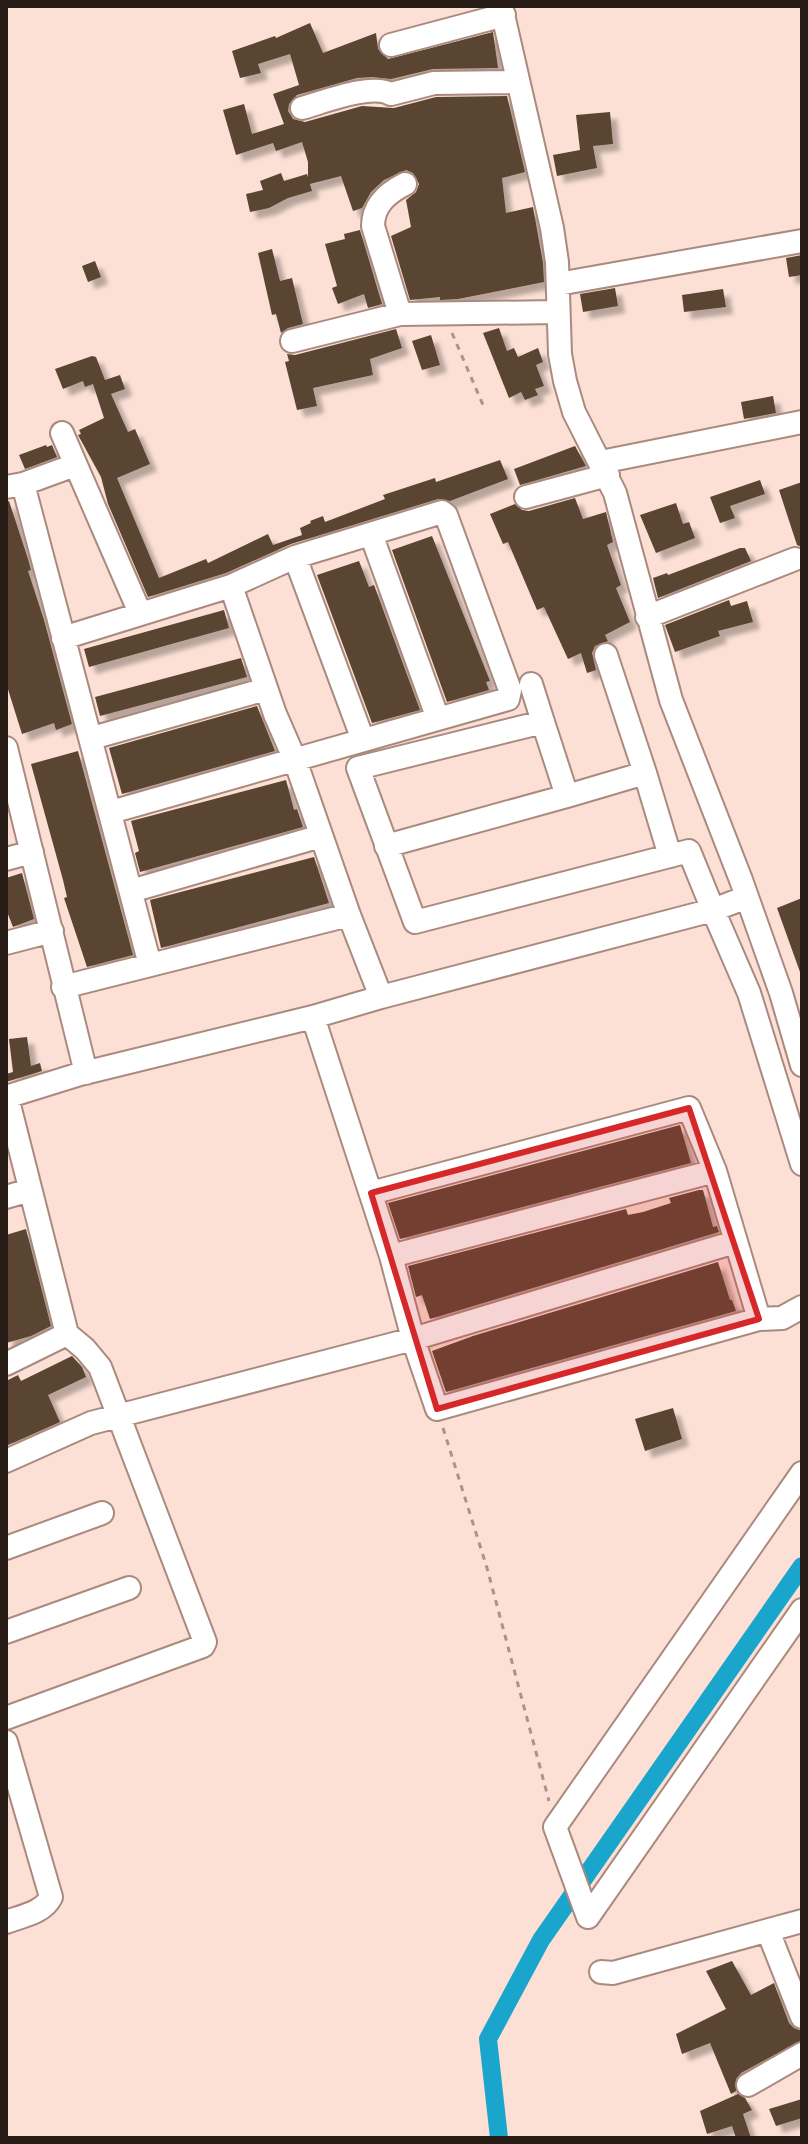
<svg xmlns="http://www.w3.org/2000/svg" width="808" height="2144" viewBox="0 0 808 2144" font-family="'DejaVu Sans',sans-serif">
  <style>
    .lines { fill: none; stroke-linecap: round; stroke-linejoin: round }
    .canal { stroke: #1aa5cd; stroke-width: 18 }
    .building { fill: #5a4431; filter: url(#shadow) }
    .minor-casing { stroke: #aa8a7e; stroke-width: 26 }
    .path { stroke: #a9948b; stroke-width: 3; stroke-dasharray: 6 6; stroke-linecap: butt }
    .minor { stroke: #fff; stroke-width: 22 }
    .marked { fill: #d62828; fill-opacity: 0.2; stroke: #d62828; stroke-width: 6; stroke-linejoin: round }
  </style>
  <defs>
    <filter id="shadow"><feDropShadow dx="7" dy="7" stdDeviation="2" flood-color="#0004"/></filter>
  </defs>
  <rect width="100%" height="100%" fill="#fce0d5"/>
  <g class="lines">
    <path class="canal" d="M 499,2138 L 488,2039 L 541,1940 L 802,1566"/>
  </g>
  <path class="building" d="M 310,23 L 323,53 L 376,33 L 378,49 L 388,59 L 493,32 L 498,68 L 433,69 L 391,79 L 372,77 L 357,78 L 297,95 L 289,104 L 288,111 L 293,119 L 305,122 L 362,106 L 394,108 L 436,97 L 507,96 L 525,172 L 502,178 L 506,213 L 533,207 L 543,263 L 544,282 L 458,299 L 440,300 L 440,297 L 410,300 L 391,236 L 411,227 L 406,200 L 416,192 L 419,184 L 413,173 L 406,170 L 384,180 L 371,192 L 362,208 L 353,211 L 341,176 L 310,184 L 312,191 L 288,198 L 269,208 L 250,212 L 246,194 L 263,190 L 260,181 L 281,173 L 284,181 L 307,174 L 308,177 L 308,162 L 302,142 L 276,151 L 273,143 L 236,155 L 223,110 L 244,104 L 252,134 L 284,124 L 273,94 L 299,85 L 290,54 L 258,64 L 261,73 L 240,78 L 232,51 L 275,36 L 276,38 Z
    M 610,112 L 613,144 L 593,146 L 597,168 L 557,176 L 553,155 L 580,150 L 576,115 Z
    M 360,230 L 382,304 L 368,308 L 364,294 L 338,304 L 332,288 L 337,286 L 325,244 L 345,239 L 344,234 Z
    M 272,249 L 280,281 L 292,278 L 303,324 L 288,328 L 281,333 L 276,314 L 272,315 L 258,253 Z
    M 802,255 L 802,275 L 789,277 L 786,258 Z
    M 95,261 L 101,277 L 88,282 L 82,266 Z
    M 615,288 L 618,306 L 583,312 L 580,294 Z
    M 723,289 L 726,307 L 684,312 L 682,295 Z
    M 499,328 L 507,351 L 514,348 L 518,357 L 538,348 L 543,362 L 536,365 L 544,386 L 535,389 L 538,395 L 525,400 L 521,392 L 509,398 L 483,333 Z
    M 396,329 L 402,348 L 370,359 L 373,375 L 313,388 L 317,406 L 297,410 L 285,362 L 289,361 L 287,354 L 295,355 Z
    M 431,335 L 440,365 L 422,370 L 412,341 Z
    M 92,356 L 96,357 L 105,380 L 120,375 L 125,389 L 111,394 L 128,432 L 135,429 L 150,464 L 117,478 L 159,578 L 206,559 L 208,563 L 268,534 L 273,545 L 302,535 L 300,528 L 311,523 L 310,521 L 323,516 L 325,522 L 385,499 L 383,495 L 435,478 L 436,482 L 500,460 L 508,479 L 450,501 L 438,499 L 291,544 L 226,573 L 148,597 L 108,504 L 101,477 L 78,435 L 81,434 L 79,430 L 104,418 L 93,384 L 85,387 L 83,381 L 63,389 L 55,369 Z
    M 773,396 L 776,413 L 744,419 L 741,402 Z
    M 46,445 L 47,447 L 52,445 L 57,457 L 25,469 L 19,455 Z
    M 575,446 L 586,466 L 520,485 L 514,469 Z
    M 760,480 L 765,494 L 730,506 L 735,518 L 720,523 L 710,497 Z
    M 802,482 L 802,547 L 797,545 L 779,490 Z
    M 575,498 L 583,519 L 606,512 L 613,542 L 607,545 L 621,585 L 616,588 L 630,622 L 605,635 L 608,641 L 595,646 L 592,653 L 596,670 L 587,673 L 581,653 L 568,659 L 544,607 L 537,610 L 508,542 L 503,544 L 490,514 L 515,504 L 522,510 L 529,511 Z
    M 9,501 L 28,559 L 31,570 L 28,571 L 44,620 L 72,724 L 56,730 L 54,723 L 22,734 L 6,683 L 6,502 Z
    M 676,503 L 683,524 L 689,522 L 695,538 L 656,553 L 640,515 Z
    M 432,536 L 490,681 L 486,682 L 489,690 L 447,702 L 392,550 Z
    M 740,548 L 745,548 L 751,561 L 658,598 L 653,578 L 667,573 L 668,575 Z
    M 359,561 L 369,587 L 374,585 L 420,710 L 372,723 L 317,575 Z
    M 729,600 L 731,606 L 747,601 L 753,622 L 718,631 L 720,636 L 675,652 L 665,625 Z
    M 224,610 L 229,628 L 89,667 L 84,649 Z
    M 241,658 L 247,677 L 100,716 L 95,697 Z
    M 257,706 L 275,751 L 122,794 L 109,748 Z
    M 78,751 L 133,955 L 87,967 L 64,898 L 67,897 L 63,880 L 31,764 Z
    M 286,780 L 294,810 L 297,809 L 303,827 L 140,872 L 135,853 L 139,851 L 131,821 Z
    M 314,857 L 329,903 L 161,948 L 150,900 Z
    M 22,873 L 34,919 L 13,927 L 6,909 L 6,878 Z
    M 802,898 L 802,972 L 800,972 L 777,908 Z
    M 27,1037 L 31,1066 L 40,1063 L 42,1071 L 6,1082 L 6,1074 L 13,1072 L 9,1039 Z
    M 680,1125 L 691,1163 L 400,1239 L 388,1203 Z
    M 699,1190 L 703,1190 L 713,1227 L 717,1226 L 719,1232 L 430,1319 L 422,1295 L 416,1297 L 408,1266 L 626,1209 L 628,1215 L 643,1212 L 671,1203 L 669,1198 Z
    M 26,1229 L 51,1326 L 31,1336 L 6,1343 L 6,1235 Z
    M 718,1262 L 730,1300 L 732,1300 L 736,1311 L 446,1392 L 432,1351 L 473,1336 Z
    M 72,1356 L 82,1367 L 86,1377 L 48,1395 L 60,1422 L 6,1446 L 6,1381 L 18,1375 L 21,1381 Z
    M 673,1408 L 682,1439 L 645,1451 L 635,1419 Z
    M 732,1961 L 751,1995 L 774,1983 L 789,2023 L 794,2028 L 802,2031 L 802,2040 L 741,2073 L 736,2079 L 736,2091 L 731,2094 L 710,2043 L 682,2054 L 676,2034 L 726,2009 L 706,1971 Z
    M 738,2094 L 745,2098 L 752,2110 L 743,2114 L 751,2138 L 736,2138 L 732,2126 L 707,2134 L 700,2111 Z
    M 802,2099 L 802,2118 L 776,2126 L 769,2109 Z"/>
  <g class="lines">
    <defs>
      <path id="minor" d="M 501,6 L 552,228 L 557,262 L 560,354 L 565,381 L 574,412 L 615,493 L 671,700 L 741,880 L 781,993 L 802,1065
        M 391,45 L 504,15
        M 302,108 C 324,102 371,83 391,94 L 434,83 L 517,82
        M 558,284 L 802,241
        M 400,314 L 373,226 C 373,205 387,193 405,184
        M 292,341 L 400,314 L 558,312
        M 62,433 L 140,613
        M 601,462 L 802,422
        M 23,484 L 150,965
        M 6,487 L 23,484 L 75,465
        M 526,497 L 608,475
        M 371,534 L 438,719
        M 295,557 L 363,740
        M 231,586 L 275,714 L 295,760 L 349,915 L 381,997
        M 647,617 L 795,559
        M 63,638 L 231,586 L 295,557 L 442,512 L 446,515 L 510,690 L 508,699 L 111,812
        M 606,655 L 645,773
        M 531,684 L 543,722
        M 92,738 L 266,689
        M 6,748 L 86,1073
        M 567,796 L 645,773 L 670,856
        M 386,846 L 567,796 L 543,722 L 358,768 L 415,922 L 689,851 L 713,910 L 747,897
        M 6,859 L 32,852
        M 131,891 L 321,836
        M 6,943 L 52,931
        M 63,987 L 349,915
        M 313,1017 L 391,1256 L 413,1339 L 437,1409 L 759,1319 L 715,1171 L 689,1108 L 371,1193
        M 6,1097 L 80,1074 L 313,1017 L 381,997 L 713,910 L 749,993 L 802,1164
        M 6,1197 L 30,1190
        M 391,1256 L 715,1171
        M 759,1319 L 782,1318 L 802,1307
        M 6,1364 L 67,1334
        M 6,1461 L 91,1423 L 413,1339 L 735,1242
        M 6,1548 L 102,1513
        M 6,1632 L 129,1588
        M 6,1718 L 203,1646 L 205,1642 L 100,1367 L 85,1349 L 67,1334 L 7,1097
        M 6,1742 L 51,1897 C 43,1913 22,1916 6,1922
        M 588,1917 L 555,1827 L 802,1473
        M 588,1917 L 802,1610
        M 768,1931 L 802,2017
        M 601,1972 L 613,1973 L 802,1921
        M 748,2085 L 802,2054"/>
    </defs>
    <use href="#minor" class="minor-casing"/>
    <path class="path" d="M 452,333 L 483,405
      M 443,1428 L 487,1568 L 549,1801"/>
    <use href="#minor" class="minor"/>
  </g>
  <path class="marked" d="M 689,1108 L 759,1319 L 437,1409 L 371,1193 Z"/>
  <rect width="808" height="2144" fill="none" stroke="#271b16" stroke-width="16"/>
</svg>
